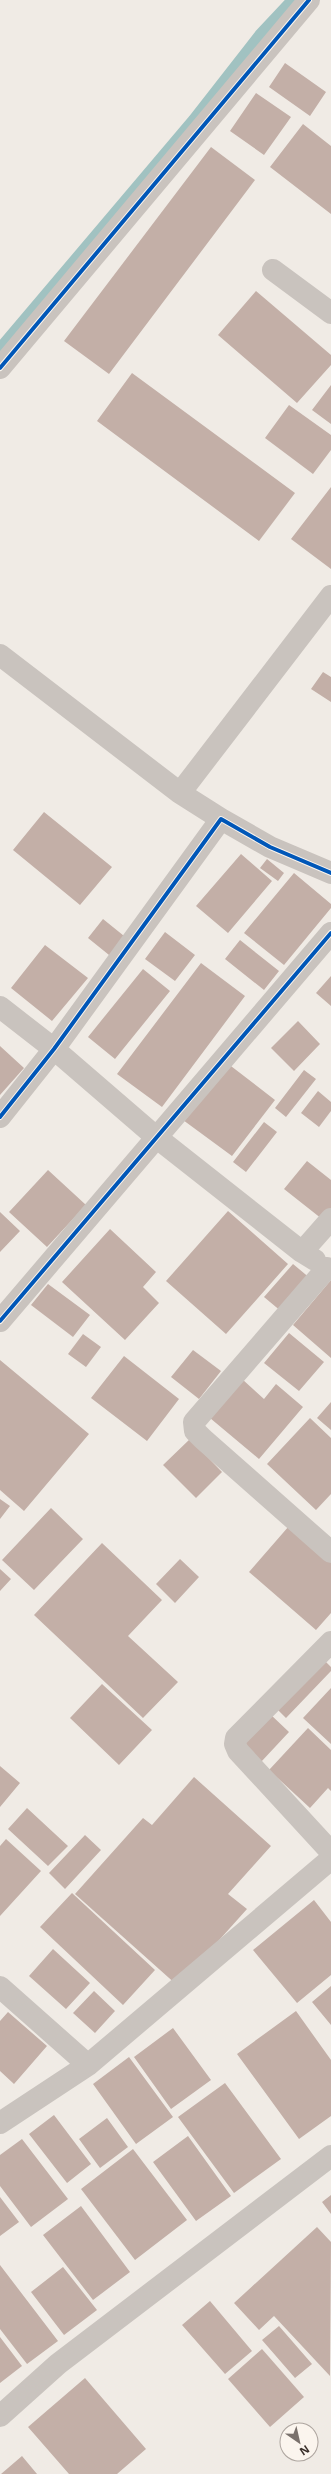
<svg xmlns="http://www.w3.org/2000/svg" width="331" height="2474" viewBox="0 0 331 2474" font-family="'Open Sans',sans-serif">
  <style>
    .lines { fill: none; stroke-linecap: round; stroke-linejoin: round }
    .stream { stroke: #a1c2c1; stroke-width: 12 }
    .building { fill: #c3afa7 }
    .minor { stroke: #c9c3be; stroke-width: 22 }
    .cycleway-casing { stroke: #fbf5ee; stroke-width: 6 }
    .cycleway { stroke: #0057b8; stroke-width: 4 }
  </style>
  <rect width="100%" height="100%" fill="#f0ebe5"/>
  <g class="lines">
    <path class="stream" d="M 0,349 L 194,120 L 261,34 L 293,0"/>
  </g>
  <path class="building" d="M 285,63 L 326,92 L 310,116 L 269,87 Z
    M 256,93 L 291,117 L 264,155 L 230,131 Z
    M 303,124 L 331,146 L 331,214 L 270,167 Z
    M 211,147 L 255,180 L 109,374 L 64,341 Z
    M 256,291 L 331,355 L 331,365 L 297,403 L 218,335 Z
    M 132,373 L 295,493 L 259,541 L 97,421 Z
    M 331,385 L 331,424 L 312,410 Z
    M 289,405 L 331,435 L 331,450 L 313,474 L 265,438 Z
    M 331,487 L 331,569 L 291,539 Z
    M 323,672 L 331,677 L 331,702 L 311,689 Z
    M 44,812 L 112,867 L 80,905 L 13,850 Z
    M 241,854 L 272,881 L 228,933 L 196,906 Z
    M 267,859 L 284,873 L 278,881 L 260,868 Z
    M 294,873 L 331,904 L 331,908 L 284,965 L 244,933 Z
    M 103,919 L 129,940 L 114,959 L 88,938 Z
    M 165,932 L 195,955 L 175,981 L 145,959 Z
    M 240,940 L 279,971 L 264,990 L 225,959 Z
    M 45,945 L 88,978 L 52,1021 L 11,988 Z
    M 201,963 L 245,996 L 162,1107 L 117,1074 Z
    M 143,969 L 170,991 L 115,1059 L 88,1037 Z
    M 331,976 L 331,1006 L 316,993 Z
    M 298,1021 L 320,1044 L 294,1071 L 271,1048 Z
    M 0,1046 L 24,1068 L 0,1095 Z
    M 227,1063 L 275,1100 L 232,1156 L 183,1120 Z
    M 304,1070 L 316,1079 L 286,1117 L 275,1108 Z
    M 318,1091 L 331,1102 L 331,1111 L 319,1127 L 301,1113 Z
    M 264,1122 L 277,1132 L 246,1172 L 233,1162 Z
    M 307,1161 L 331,1180 L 331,1208 L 322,1219 L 284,1189 Z
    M 48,1170 L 86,1205 L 47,1247 L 9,1212 Z
    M 228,1211 L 288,1264 L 226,1334 L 166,1281 Z
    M 0,1212 L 20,1231 L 0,1252 Z
    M 110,1229 L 156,1272 L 143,1287 L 159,1303 L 125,1340 L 62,1282 Z
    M 293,1264 L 311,1279 L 282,1312 L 264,1297 Z
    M 331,1280 L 331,1358 L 293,1325 Z
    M 48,1284 L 90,1315 L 73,1337 L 31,1305 Z
    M 289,1333 L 324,1362 L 299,1391 L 264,1363 Z
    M 83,1334 L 101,1347 L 86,1367 L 68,1354 Z
    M 193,1350 L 221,1371 L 199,1399 L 171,1377 Z
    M 124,1356 L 179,1399 L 147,1441 L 91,1398 Z
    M 0,1360 L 89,1434 L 24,1511 L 0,1490 Z
    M 242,1379 L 264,1399 L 276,1384 L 303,1407 L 259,1459 L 210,1418 Z
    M 331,1402 L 331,1430 L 317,1418 Z
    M 310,1418 L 331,1438 L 331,1494 L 316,1510 L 267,1464 Z
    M 190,1439 L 222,1472 L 196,1498 L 163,1465 Z
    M 0,1499 L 10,1506 L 0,1519 Z
    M 51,1508 L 83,1539 L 34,1590 L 2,1560 Z
    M 289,1526 L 331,1561 L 331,1613 L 316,1630 L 249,1572 Z
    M 102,1543 L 162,1600 L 128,1636 L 178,1682 L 143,1718 L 34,1615 Z
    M 180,1559 L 199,1577 L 175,1603 L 156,1584 Z
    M 0,1569 L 11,1579 L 0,1591 Z
    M 320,1656 L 331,1667 L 331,1671 L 286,1718 L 273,1705 Z
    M 102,1684 L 152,1730 L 119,1765 L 70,1718 Z
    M 331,1688 L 331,1744 L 303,1718 Z
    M 270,1714 L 289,1732 L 261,1762 L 241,1744 Z
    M 308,1728 L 331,1750 L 331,1791 L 328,1788 L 310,1808 L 269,1770 Z
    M 0,1766 L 20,1783 L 0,1807 Z
    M 194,1777 L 271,1846 L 228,1894 L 247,1909 L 178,1986 L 75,1894 L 143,1818 L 152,1825 Z
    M 27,1808 L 68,1846 L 48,1866 L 8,1829 Z
    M 85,1835 L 101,1850 L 65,1889 L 49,1873 Z
    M 6,1839 L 41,1871 L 0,1916 L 0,1846 Z
    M 72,1893 L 155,1970 L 123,2005 L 40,1927 Z
    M 314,1900 L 331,1922 L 331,1975 L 297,2003 L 253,1950 Z
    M 53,1949 L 90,1983 L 66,2009 L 29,1976 Z
    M 331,1986 L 331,2025 L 312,2002 Z
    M 94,1991 L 115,2011 L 95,2033 L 73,2013 Z
    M 296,2011 L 331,2060 L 331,2116 L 299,2139 L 237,2054 Z
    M 8,2012 L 47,2046 L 14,2084 L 0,2071 L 0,2021 Z
    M 173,2028 L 211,2080 L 171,2109 L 134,2057 Z
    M 129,2057 L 173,2117 L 136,2144 L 93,2084 Z
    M 225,2083 L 281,2159 L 234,2193 L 178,2117 Z
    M 54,2115 L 91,2164 L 67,2183 L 29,2134 Z
    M 107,2118 L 128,2147 L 100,2168 L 79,2139 Z
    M 188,2136 L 231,2196 L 196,2221 L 153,2162 Z
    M 22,2139 L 68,2199 L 31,2227 L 0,2186 L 0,2155 Z
    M 133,2149 L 187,2220 L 135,2260 L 81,2189 Z
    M 331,2195 L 331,2214 L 322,2202 Z
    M 0,2197 L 19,2222 L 0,2236 Z
    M 81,2206 L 130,2272 L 93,2300 L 43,2235 Z
    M 317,2227 L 331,2242 L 330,2376 L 274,2316 L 259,2330 L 234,2303 Z
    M 0,2265 L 58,2341 L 27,2364 L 0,2329 Z
    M 63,2267 L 97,2310 L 64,2335 L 31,2292 Z
    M 210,2301 L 252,2351 L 225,2374 L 182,2325 Z
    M 279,2326 L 312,2364 L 295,2378 L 262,2340 Z
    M 0,2337 L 22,2366 L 0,2383 Z
    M 262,2349 L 304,2397 L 270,2427 L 228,2379 Z
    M 85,2378 L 146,2449 L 117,2474 L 69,2474 L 28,2427 Z
    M 22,2456 L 37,2474 L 1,2474 Z"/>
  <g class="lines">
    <path class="minor" d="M 273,270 L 331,313
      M 0,368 L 309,0
      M 0,655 L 180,793 L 221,819
      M 180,793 L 331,596
      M 0,1007 L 54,1049 L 156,1137 L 302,1252
      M 0,1117 L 54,1049 L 221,819 L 270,847 L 331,873
      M 315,1260 L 302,1252 L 331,1219
      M 327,1268 L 194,1422 L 195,1431 L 203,1439 L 331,1552
      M 0,1321 L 331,933
      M 331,1642 L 236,1738 L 235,1744 L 238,1751 L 331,1852
      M 0,1987 L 88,2065
      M 0,2123 L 88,2065 L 331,1859
      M 0,2416 L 58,2364 L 331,2156"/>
    <defs>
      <path id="cycleway" d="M 0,368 L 309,0
        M 0,1117 L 54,1049 L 221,819 L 270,847 L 331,873
        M 0,1321 L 331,933"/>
    </defs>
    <use href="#cycleway" class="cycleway-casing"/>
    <use href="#cycleway" class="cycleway"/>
  </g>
  <g transform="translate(299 2442) rotate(146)"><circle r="19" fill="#fbf5ee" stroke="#aea6a0"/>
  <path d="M0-3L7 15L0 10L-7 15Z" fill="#7a716c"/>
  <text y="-6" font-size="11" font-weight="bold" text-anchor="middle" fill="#3b302b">N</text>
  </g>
</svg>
